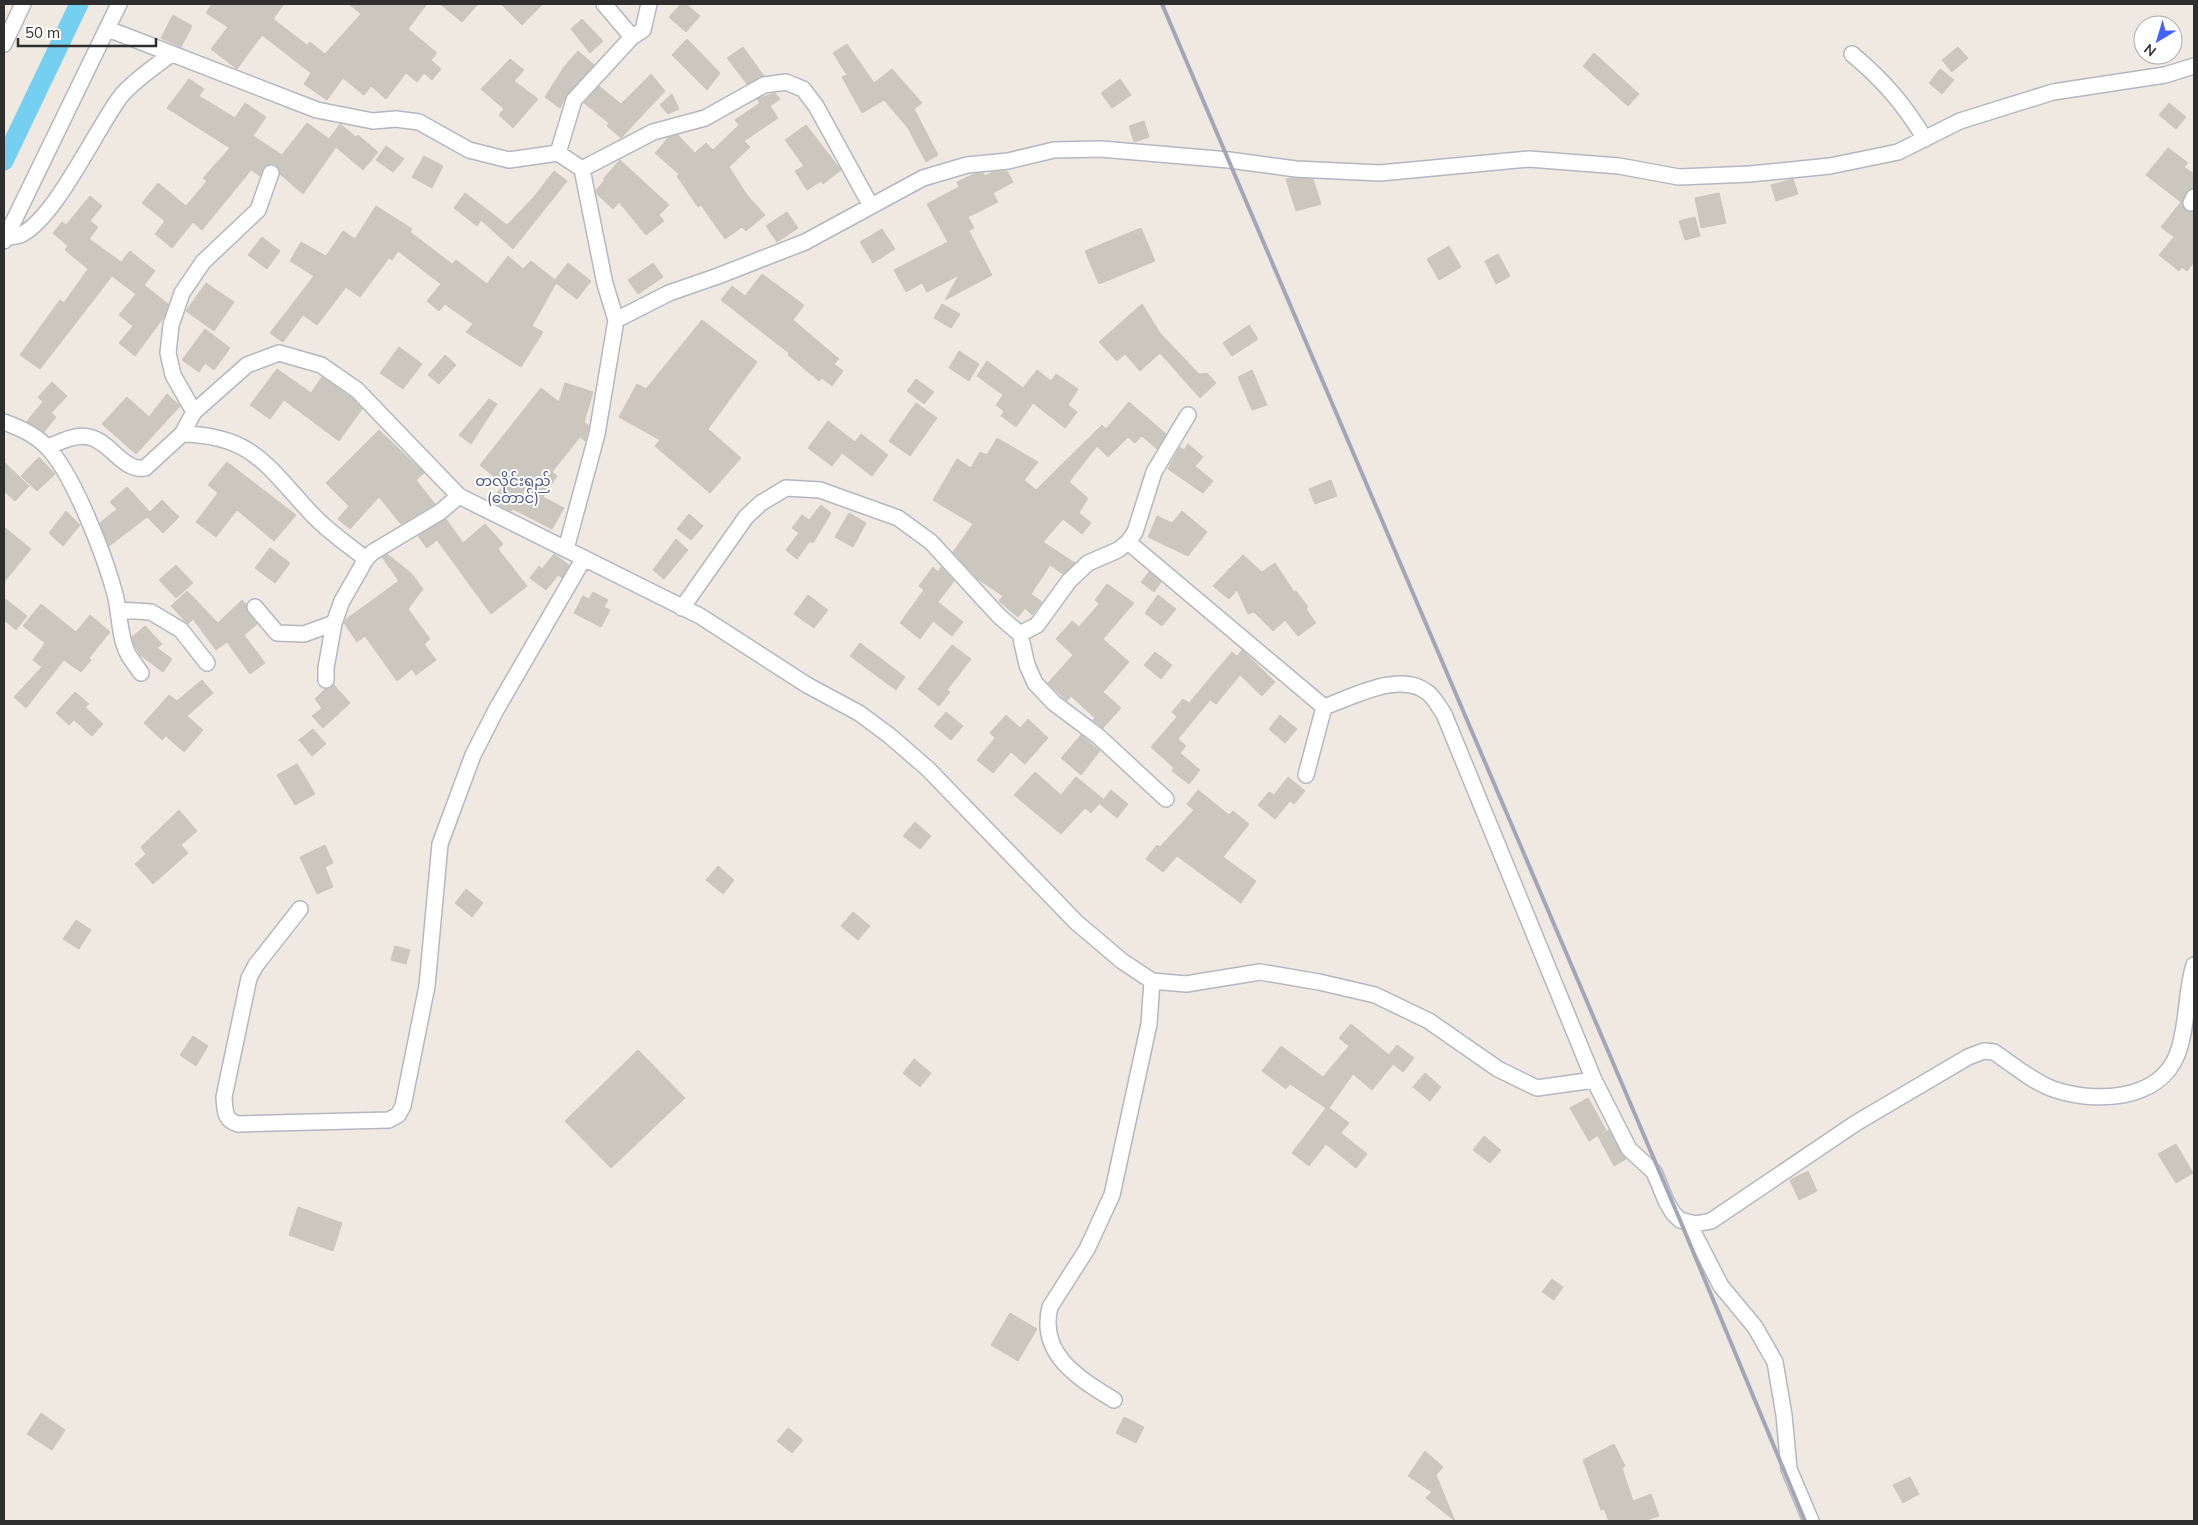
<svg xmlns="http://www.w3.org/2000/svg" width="2198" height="1525" viewBox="0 0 2198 1525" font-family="Mulish,'Noto Sans Myanmar',sans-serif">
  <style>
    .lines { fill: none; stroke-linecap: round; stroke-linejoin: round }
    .canal { stroke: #75cff0; stroke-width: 19 }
    .building { fill: #cbc7bf; stroke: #cbc5ba }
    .minor-casing { stroke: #b4b7c1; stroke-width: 18 }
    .minor { stroke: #fff; stroke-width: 15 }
    .rail { stroke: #a3a6b8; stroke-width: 4 }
    .labels { text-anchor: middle; stroke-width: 4; stroke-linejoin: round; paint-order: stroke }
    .quarter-label { font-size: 15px; fill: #4d5680; stroke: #fff }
  </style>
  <rect width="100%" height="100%" fill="#efe9e1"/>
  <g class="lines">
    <path class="canal" d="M 4,161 L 79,4"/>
  </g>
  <path class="building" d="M 212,4 L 284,4 L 273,19 L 307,45 L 310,42 L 325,54 L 361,14 L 349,4 L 427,4 L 408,29 L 437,53 L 431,60 L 441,69 L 432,80 L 424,73 L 417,82 L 406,73 L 386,99 L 371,86 L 364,95 L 343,78 L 327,100 L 304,84 L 311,73 L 262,35 L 237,69 L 211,49 L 228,27 L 206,13 Z
    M 440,4 L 478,4 L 462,22 Z
    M 501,4 L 543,4 L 522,25 Z
    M 681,4 L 686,4 L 700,16 L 686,32 L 669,17 Z
    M 173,15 L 192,26 L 181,47 L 161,38 Z
    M 582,19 L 603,41 L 590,53 L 571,29 Z
    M 687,39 L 720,73 L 707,90 L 672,55 Z
    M 847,44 L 874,83 L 892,69 L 922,103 L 914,109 L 938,155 L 926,162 L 908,128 L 884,100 L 862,113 L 842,77 L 847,75 L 833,53 Z
    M 743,47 L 764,76 L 747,84 L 727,58 Z
    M 1958,47 L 1968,58 L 1952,72 L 1942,60 Z
    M 578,51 L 594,65 L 567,94 L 560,108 L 545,97 L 564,67 Z
    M 1594,53 L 1639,94 L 1628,106 L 1583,66 Z
    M 510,59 L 524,70 L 514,81 L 538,99 L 513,128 L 499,115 L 504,109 L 481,89 Z
    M 1940,69 L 1954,80 L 1942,94 L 1929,83 Z
    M 651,74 L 665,91 L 621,138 L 607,126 L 609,123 L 584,103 L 599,86 L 621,104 Z
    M 189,79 L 204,89 L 199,96 L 235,118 L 245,103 L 266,117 L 253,136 L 282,155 L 307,123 L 329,139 L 340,124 L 356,137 L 358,135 L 378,152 L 363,170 L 336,147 L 303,194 L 280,174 L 278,167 L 275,164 L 265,166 L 260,176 L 251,170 L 202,230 L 193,222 L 172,248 L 155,234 L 165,221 L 142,203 L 158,183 L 186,206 L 207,181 L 203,178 L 230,148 L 167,108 Z
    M 1120,79 L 1131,95 L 1112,108 L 1101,93 Z
    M 775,93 L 780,99 L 770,106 L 778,118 L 744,141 L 750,147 L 729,167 L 747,195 L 765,215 L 746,231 L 742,227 L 725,239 L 701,205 L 698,207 L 677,176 L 679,174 L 655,153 L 669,137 L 678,135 L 695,153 L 706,143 L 713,150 L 739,125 L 735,120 L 760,103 L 757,99 Z
    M 672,94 L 679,109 L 668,114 L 660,105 Z
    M 2169,103 L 2186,117 L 2176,129 L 2159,115 Z
    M 1144,121 L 1149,137 L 1134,142 L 1129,126 Z
    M 806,125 L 841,170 L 823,184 L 821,181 L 807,190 L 795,171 L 804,166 L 785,140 Z
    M 386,146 L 404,159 L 393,172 L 376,160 Z
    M 2168,148 L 2188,163 L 2184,167 L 2194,174 L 2194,188 L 2186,192 L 2182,203 L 2186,211 L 2194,212 L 2194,262 L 2187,271 L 2182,267 L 2179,271 L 2159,255 L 2174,237 L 2161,227 L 2181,202 L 2146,175 Z
    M 424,156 L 443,166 L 432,188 L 412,177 Z
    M 620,160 L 669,205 L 659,215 L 664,221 L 646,235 L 619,202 L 613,209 L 597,194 L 596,190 L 605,180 L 603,179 Z
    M 554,171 L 567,181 L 513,249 L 481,220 L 477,226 L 454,208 L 465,193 L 507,225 L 533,198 Z
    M 1007,171 L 1013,182 L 993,193 L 998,202 L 968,217 L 974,228 L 969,231 L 992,275 L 945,300 L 959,275 L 927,292 L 922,283 L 906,292 L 894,270 L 948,242 L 927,204 L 959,187 L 957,182 L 974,174 L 983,173 L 985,176 L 993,172 Z
    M 1291,178 L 1313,179 L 1321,204 L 1296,211 L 1286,179 Z
    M 1793,179 L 1798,194 L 1776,201 L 1771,185 Z
    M 1719,193 L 1726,223 L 1701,228 L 1695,198 Z
    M 90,196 L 102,206 L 90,221 L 98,227 L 89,239 L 121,262 L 130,251 L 155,271 L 144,285 L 168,304 L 164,317 L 135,356 L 119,343 L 133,326 L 119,315 L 136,294 L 112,276 L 40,369 L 20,355 L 60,300 L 64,303 L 88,269 L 65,250 L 68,246 L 53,233 L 62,222 L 66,225 Z
    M 376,206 L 412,229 L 410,232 L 452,264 L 456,260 L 487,284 L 508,256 L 523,269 L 531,261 L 555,280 L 568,263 L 591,281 L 577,299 L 556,283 L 532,326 L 543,332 L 521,367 L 466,332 L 473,324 L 445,304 L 439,311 L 427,301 L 441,284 L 398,251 L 392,260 L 389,258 L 360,297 L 346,287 L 317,325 L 303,315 L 283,342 L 270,333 L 314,276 L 290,261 L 301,242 L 326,256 L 343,231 L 355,239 Z
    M 787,212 L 798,228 L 777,242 L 766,226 Z
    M 1695,217 L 1700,236 L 1685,240 L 1679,221 Z
    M 1141,228 L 1155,261 L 1099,284 L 1085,251 Z
    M 882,229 L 895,249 L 873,263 L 860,242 Z
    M 262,237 L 280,251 L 267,269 L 248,255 Z
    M 1449,246 L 1461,267 L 1439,280 L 1427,259 Z
    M 1498,254 L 1510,276 L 1496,284 L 1485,261 Z
    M 653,263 L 663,277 L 638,294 L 628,280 Z
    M 762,274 L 804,305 L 793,320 L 839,359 L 834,364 L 843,371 L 832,386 L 822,378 L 819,381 L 788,355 L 789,353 L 721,300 L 732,286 L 745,296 Z
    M 206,283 L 234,302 L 214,331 L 186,311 Z
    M 942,304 L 960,314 L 951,328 L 934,318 Z
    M 1142,304 L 1160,333 L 1199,374 L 1207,373 L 1216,383 L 1200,398 L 1160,353 L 1140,371 L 1125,354 L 1117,361 L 1099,342 Z
    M 702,320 L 757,362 L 708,429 L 741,458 L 710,493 L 655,446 L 660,440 L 619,417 L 637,384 L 646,389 Z
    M 1249,325 L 1258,339 L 1232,356 L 1223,343 Z
    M 205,329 L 230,348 L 214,370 L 205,363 L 199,372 L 182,360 Z
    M 399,347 L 422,364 L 403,389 L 380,373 Z
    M 959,351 L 979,364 L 969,381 L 949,368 Z
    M 445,355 L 456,365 L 439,384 L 428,375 Z
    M 987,361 L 1023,388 L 1037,370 L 1051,381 L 1056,374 L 1078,389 L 1068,405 L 1077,412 L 1065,428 L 1033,403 L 1016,427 L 1001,416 L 1004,411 L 996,405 L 1003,395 L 977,376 Z
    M 277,369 L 311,393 L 322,377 L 353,399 L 362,409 L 339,441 L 284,400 L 270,419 L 250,405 Z
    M 1252,370 L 1267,405 L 1252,410 L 1238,377 Z
    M 916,379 L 934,392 L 924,404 L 907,391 Z
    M 52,382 L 67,396 L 51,413 L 56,417 L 44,432 L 27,421 L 43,402 L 38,397 Z
    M 565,383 L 593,392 L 584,422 L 589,426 L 585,441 L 580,437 L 552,472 L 557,476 L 543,497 L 564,508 L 552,529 L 513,509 L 511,511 L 490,501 L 504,485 L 480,465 L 541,388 L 559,402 Z
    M 167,394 L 180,406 L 136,454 L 102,424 L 127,397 L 149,417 Z
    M 489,399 L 497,404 L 471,444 L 459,435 Z
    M 1129,402 L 1166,434 L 1157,449 L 1142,436 L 1135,443 L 1128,437 L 1108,457 L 1097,446 L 1069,482 L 1088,498 L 1079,513 L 1091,523 L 1082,534 L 1063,519 L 1043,542 L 1075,563 L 1063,574 L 1050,565 L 1031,594 L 1042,602 L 1032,615 L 1025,608 L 1018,617 L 999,601 L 1003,596 L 978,579 L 953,552 L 973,524 L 933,500 L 957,459 L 971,468 L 980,452 L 987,455 L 997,438 L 1038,462 L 1024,480 L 1036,490 L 1102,425 L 1106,429 Z
    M 916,403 L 937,418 L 910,456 L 889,441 Z
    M 828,421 L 855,442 L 861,434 L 888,455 L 872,476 L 842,453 L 832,466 L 808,448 Z
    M 379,430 L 424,473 L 416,480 L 435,504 L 401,524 L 379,497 L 350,529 L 338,519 L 349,506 L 326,483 Z
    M 1188,444 L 1203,457 L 1195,466 L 1213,481 L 1203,493 L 1168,469 L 1180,447 L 1184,450 Z
    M 39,457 L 55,474 L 37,491 L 21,476 Z
    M 4,462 L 29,486 L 15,501 L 4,491 Z
    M 227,462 L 296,515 L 274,541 L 237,510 L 216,537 L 196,522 L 218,493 L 208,485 Z
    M 1331,480 L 1337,496 L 1315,504 L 1309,489 Z
    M 127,487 L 150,512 L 162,500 L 179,517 L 163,533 L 147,517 L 109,546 L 100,523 L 117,509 L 110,502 Z
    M 821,505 L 831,513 L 813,543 L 810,541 L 797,559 L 786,550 L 799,533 L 792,528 L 802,515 L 809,520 Z
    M 66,511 L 80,525 L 63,546 L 49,533 Z
    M 1182,511 L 1207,532 L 1188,556 L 1148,537 L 1157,516 L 1172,523 Z
    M 849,513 L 866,523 L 853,547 L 835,537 Z
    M 689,514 L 703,526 L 691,540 L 677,529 Z
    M 446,519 L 463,543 L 485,524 L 503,544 L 498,549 L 527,586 L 491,614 L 437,540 L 427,548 L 418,536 Z
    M 4,527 L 31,549 L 4,582 Z
    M 676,539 L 688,550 L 664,579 L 653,570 Z
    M 270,548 L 290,563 L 275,583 L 255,568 Z
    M 387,554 L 411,573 L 423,589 L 408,609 L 430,639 L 424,644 L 436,660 L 416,675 L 412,669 L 397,681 L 365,636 L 357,642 L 344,623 L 345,620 L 399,581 L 382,557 Z
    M 554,554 L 569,565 L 562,578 L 558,575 L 546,590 L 530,578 L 539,566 L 542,569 Z
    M 1243,555 L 1262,572 L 1275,563 L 1294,592 L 1296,591 L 1308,607 L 1306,609 L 1316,623 L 1298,636 L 1285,620 L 1273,631 L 1254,612 L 1248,614 L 1237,590 L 1229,599 L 1213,586 Z
    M 176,565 L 193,583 L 176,598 L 159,580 Z
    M 933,567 L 938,572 L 941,567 L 954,581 L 938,602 L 963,622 L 952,636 L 933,621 L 920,639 L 900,623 L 924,590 L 919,586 Z
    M 1149,572 L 1161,582 L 1154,592 L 1141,582 Z
    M 1107,584 L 1134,603 L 1103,639 L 1129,662 L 1103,692 L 1121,708 L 1103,728 L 1093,720 L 1095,718 L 1071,696 L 1067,701 L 1048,683 L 1073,655 L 1056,639 L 1072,621 L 1079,627 L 1099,604 L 1095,600 Z
    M 187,591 L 218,623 L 242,600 L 246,604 L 248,613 L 257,624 L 244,635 L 265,663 L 250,674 L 227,642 L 216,650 L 193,619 L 188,624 L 171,606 Z
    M 593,592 L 608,600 L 604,607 L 610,610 L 601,627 L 574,613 L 583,596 L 589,599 Z
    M 808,595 L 828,610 L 814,628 L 794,614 Z
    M 1158,595 L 1176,609 L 1162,626 L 1145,613 Z
    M 4,598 L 27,616 L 16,630 L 4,620 Z
    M 41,604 L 76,632 L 90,615 L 110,632 L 89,658 L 91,660 L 81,672 L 64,660 L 26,708 L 14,697 L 42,667 L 33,660 L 45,643 L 23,626 Z
    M 145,626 L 162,644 L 157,648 L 172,659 L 163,672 L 140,655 L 134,644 L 132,637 Z
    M 860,643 L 905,677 L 896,690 L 850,656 Z
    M 952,645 L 971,659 L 947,690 L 950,692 L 939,706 L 918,689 Z
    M 1242,650 L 1275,682 L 1262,696 L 1240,675 L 1216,704 L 1210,700 L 1178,739 L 1186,746 L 1180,753 L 1200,770 L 1189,784 L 1172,771 L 1174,768 L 1151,747 L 1177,717 L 1172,712 L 1183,699 L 1189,703 L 1232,652 L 1237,656 Z
    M 1155,652 L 1172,665 L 1161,679 L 1144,665 Z
    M 202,680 L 213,693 L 187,716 L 203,730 L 184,752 L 166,736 L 162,740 L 144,723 L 169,695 L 177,701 Z
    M 334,685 L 350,703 L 323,728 L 312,716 L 322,708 L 315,699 L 325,689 Z
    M 75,692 L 89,704 L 85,707 L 103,724 L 92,736 L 74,720 L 69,725 L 56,713 Z
    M 946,712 L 963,726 L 951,740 L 934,726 Z
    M 1006,715 L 1020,728 L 1028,719 L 1048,738 L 1025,764 L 1011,752 L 993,773 L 977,760 L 995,738 L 990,733 Z
    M 1280,715 L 1297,729 L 1285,743 L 1269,729 Z
    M 313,729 L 326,744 L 312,756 L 299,740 Z
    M 1081,735 L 1100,751 L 1081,775 L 1061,758 Z
    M 297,764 L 315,794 L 295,805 L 277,775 Z
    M 1035,772 L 1061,795 L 1076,777 L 1103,799 L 1091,813 L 1085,808 L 1061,834 L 1014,795 Z
    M 1288,777 L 1305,791 L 1294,804 L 1290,801 L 1275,819 L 1258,805 L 1269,792 L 1274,795 Z
    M 1111,790 L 1128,804 L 1117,818 L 1100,804 Z
    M 1198,790 L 1229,815 L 1233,811 L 1249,824 L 1223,857 L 1256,881 L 1241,903 L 1177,856 L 1163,872 L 1146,859 L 1157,845 L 1160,847 L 1194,810 L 1187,804 Z
    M 179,810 L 197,831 L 181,845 L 188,853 L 153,884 L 135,864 L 146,854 L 141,847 Z
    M 915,822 L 931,836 L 920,849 L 903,836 Z
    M 325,845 L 333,863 L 325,867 L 333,887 L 317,894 L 300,857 Z
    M 718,866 L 734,880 L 723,894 L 706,880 Z
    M 466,889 L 483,903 L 472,917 L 455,903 Z
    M 853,912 L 870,926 L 858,940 L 841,926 Z
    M 76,920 L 91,930 L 79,949 L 63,939 Z
    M 395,946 L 410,950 L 406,964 L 391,960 Z
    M 1351,1024 L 1389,1055 L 1397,1045 L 1414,1058 L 1403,1072 L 1393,1064 L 1372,1090 L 1353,1074 L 1329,1108 L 1349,1123 L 1341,1133 L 1367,1154 L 1356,1168 L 1326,1144 L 1309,1166 L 1292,1153 L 1326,1108 L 1290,1084 L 1286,1089 L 1262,1071 L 1281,1046 L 1323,1077 L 1349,1046 L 1339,1038 Z
    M 193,1036 L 208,1046 L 196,1066 L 180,1055 Z
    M 638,1050 L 685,1098 L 611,1168 L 565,1121 Z
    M 914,1059 L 931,1073 L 920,1087 L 903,1073 Z
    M 1425,1073 L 1441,1087 L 1430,1101 L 1413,1087 Z
    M 1588,1098 L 1606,1130 L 1589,1141 L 1570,1108 Z
    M 1609,1130 L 1621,1153 L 1626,1159 L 1614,1166 L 1598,1136 Z
    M 1484,1136 L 1501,1150 L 1490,1163 L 1473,1150 Z
    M 2176,1144 L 2193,1173 L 2176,1183 L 2158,1154 Z
    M 1808,1171 L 1817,1191 L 1799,1200 L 1790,1180 Z
    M 298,1207 L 342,1223 L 333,1251 L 289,1235 Z
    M 1552,1279 L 1563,1287 L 1554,1300 L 1542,1292 Z
    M 1010,1313 L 1037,1329 L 1018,1361 L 991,1345 Z
    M 41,1413 L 65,1430 L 52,1450 L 27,1434 Z
    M 1124,1417 L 1144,1427 L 1136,1443 L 1116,1433 Z
    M 788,1428 L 803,1440 L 792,1453 L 777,1441 Z
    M 1614,1444 L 1625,1466 L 1622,1468 L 1633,1501 L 1651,1494 L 1659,1516 L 1643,1521 L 1609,1521 L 1604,1509 L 1601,1510 L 1583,1460 Z
    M 1425,1451 L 1443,1467 L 1436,1475 L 1455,1521 L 1426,1498 L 1432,1492 L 1408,1476 Z
    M 1910,1477 L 1919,1494 L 1903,1503 L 1893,1485 Z"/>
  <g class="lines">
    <defs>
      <path id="minor" d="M 604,4 L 632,37
        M 108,29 L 317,110 L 373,121 L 396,119 L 419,122 L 469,150 L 509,160 L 558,153
        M 4,44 L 23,4
        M 1852,54 C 1883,80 1904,104 1925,139
        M 582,169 L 653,132 L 705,118 L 764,85 L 786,82 L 803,89 L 816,106 L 871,206
        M 2191,203 L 2194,197
        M 5,238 C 10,237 16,236 20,235 C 55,220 97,127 121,96 C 134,80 155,67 171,54
        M 4,241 L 119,4
        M 616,320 L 669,293 L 718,276 L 805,242 L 923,178 L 967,165 L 1008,161 L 1054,150 L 1101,149 L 1229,160 L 1296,169 L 1380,173 L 1529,159 L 1619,166 L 1679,177 L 1750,174 L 1830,166 L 1898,152 L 1960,121 L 2053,92 L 2165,75 L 2194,66
        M 194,412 L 173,375 L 168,353 L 171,325 L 182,293 L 203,262 L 258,210 L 271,173
        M 4,422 C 20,428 34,434 46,446 C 73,472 105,557 115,594 C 120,614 119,636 128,654 C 132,661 137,667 141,673
        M 48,447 C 60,442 75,434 89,437 C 110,441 123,472 145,468 L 182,434
        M 459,496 L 357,390 L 321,365 L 279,353 L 247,365 L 194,412 L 182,434 C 252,435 267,466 310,512 C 326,530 347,544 366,559 L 373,552 L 440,512 L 459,496 L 700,616 L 807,685 L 859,713 L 890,736 L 928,769 L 1076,922 L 1122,961 L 1152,981 L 1186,984 L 1260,972 L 1319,982 L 1375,995 L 1429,1021 L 1498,1069 L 1537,1088 L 1594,1080
        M 1128,542 L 1324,707 C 1353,697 1399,671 1427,692 C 1434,697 1439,707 1444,714 L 1594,1080 L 1629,1149 L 1654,1172 L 1666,1201 L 1673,1213 L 1680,1220 L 1695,1224 L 1711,1221 L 1856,1123 L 1968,1057 L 1984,1051 L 1994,1052 C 2012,1064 2033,1082 2053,1089 C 2093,1103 2158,1102 2177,1055 C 2188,1027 2185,994 2194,965
        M 566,549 L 597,434 L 616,320 L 605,284 L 582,169 L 558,153 L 574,100 L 632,37 L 643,30 L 649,4
        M 255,607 L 277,633 L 304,634 L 334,623
        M 682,608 L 746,517 L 761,503 L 786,488 L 820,490 L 898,518 L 931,542 L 999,616 L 1020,634 L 1037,625 L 1069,581 L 1088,563 L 1118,550 L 1128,542 L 1135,532 L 1154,472 L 1188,415
        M 118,610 L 151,612 L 181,630 L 207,663
        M 1020,634 L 1027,665 L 1035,683 L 1054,703 L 1098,736 L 1166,799
        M 326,680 L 326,668 L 334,623 L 342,601 L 366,559
        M 1306,775 L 1324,707
        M 300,909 L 256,965 L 249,978 L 224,1097 C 225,1110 224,1120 238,1124 L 389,1120 L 398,1115 L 403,1106 L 427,986 L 440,844 L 473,755 L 496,710 L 584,558
        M 1688,1222 L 1721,1286 L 1755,1327 L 1775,1362 L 1784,1415 L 1789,1469 L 1811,1521
        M 1114,1400 C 1080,1379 1038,1355 1050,1307 L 1087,1249 L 1112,1195 L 1149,1024 L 1152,981"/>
    </defs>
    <use href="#minor" class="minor-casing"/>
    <use href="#minor" class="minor"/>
    <path class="rail" d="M 1162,4 L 1680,1220 L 1805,1521"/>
  </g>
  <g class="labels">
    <g class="quarter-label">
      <text x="513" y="486">တလိုင်းရှည်<tspan x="513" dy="17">(တောင်)</tspan></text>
    </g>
  </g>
  <rect width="2198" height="1525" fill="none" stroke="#2e2e2e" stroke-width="10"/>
  <g transform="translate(2158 40) rotate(218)"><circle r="24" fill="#ffffff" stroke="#ababab"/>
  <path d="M0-4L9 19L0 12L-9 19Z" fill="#4264fb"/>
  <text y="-8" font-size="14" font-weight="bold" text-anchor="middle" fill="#2e2e2e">N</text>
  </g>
  <path d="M18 38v8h138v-8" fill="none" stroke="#2e2e2e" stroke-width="2.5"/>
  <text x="25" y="38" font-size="15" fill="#2e2e2e" stroke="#ffffff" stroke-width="4" paint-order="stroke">50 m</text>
</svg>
